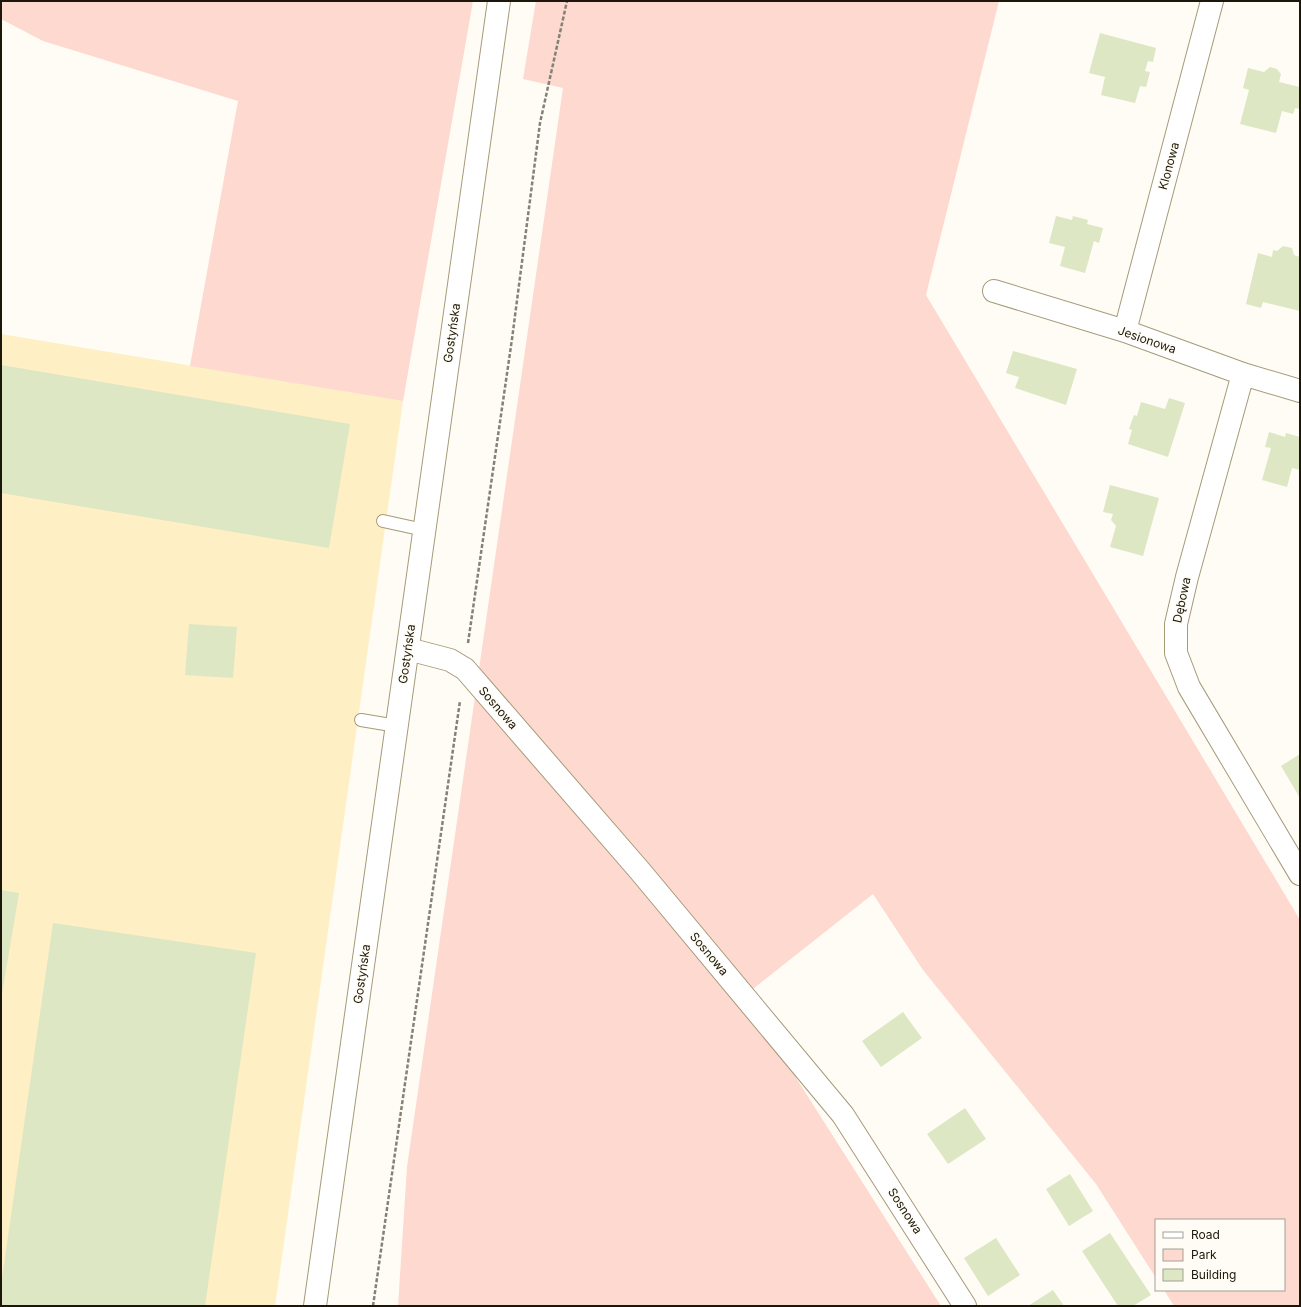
<svg xmlns="http://www.w3.org/2000/svg" width="1301" height="1307" viewBox="0 0 1301 1307" font-family="Inter,sans-serif">
  <style>
    .built { fill: #feefc4 }
    .green { fill: #fdd9cf }
    .building { fill: #dee7c4 }
    .lines { fill: none; stroke-linecap: round; stroke-linejoin: round }
    .service-casing { stroke: #a69a79; stroke-width: 14 }
    .minor-casing { stroke: #a69a79; stroke-width: 24 }
    .tertiary-casing { stroke: #a69a79; stroke-width: 24 }
    .path { stroke: #848176; stroke-width: 2.5; stroke-dasharray: 4 2; stroke-linecap: butt }
    .service { stroke: #fff; stroke-width: 12 }
    .minor { stroke: #fff; stroke-width: 22 }
    .tertiary { stroke: #fff; stroke-width: 22 }
    .labels { text-anchor: middle; stroke-width: 3.5; stroke-linejoin: round; paint-order: stroke }
    .street-label { font-size: 12px; fill: #1c170a; stroke: #fefcf5 }
  </style>
  <rect width="100%" height="100%" fill="#fefcf5"/>
  <path class="built" d="M 1,334 L 403,401 L 275,1306 L 1,1306 Z"/>
  <path class="green" d="M 1,1 L 473,1 L 403,401 L 190,366 L 238,101 L 43,41 L 1,19 Z
    M 536,1 L 999,1 L 926,295 L 1300,920 L 1300,1306 L 1174,1306 L 1164,1290 L 1284,1290 L 1284,1220 L 1156,1220 L 1156,1278 L 1096,1184 L 923,970 L 873,894 L 744,996 L 941,1306 L 398,1306 L 407,1167 L 563,88 L 523,79 Z"/>
  <path class="building" d="M 1100,33 L 1156,48 L 1153,62 L 1148,61 L 1145,71 L 1150,72 L 1146,87 L 1140,86 L 1135,103 L 1101,95 L 1105,77 L 1089,73 Z
    M 1270,67 L 1277,69 L 1281,74 L 1279,82 L 1300,87 L 1300,109 L 1295,108 L 1293,114 L 1282,111 L 1276,133 L 1240,124 L 1249,90 L 1243,88 L 1248,68 L 1264,72 Z
    M 1056,216 L 1072,220 L 1073,216 L 1088,220 L 1087,224 L 1103,228 L 1099,243 L 1094,241 L 1085,273 L 1060,266 L 1065,247 L 1049,243 Z
    M 1283,246 L 1292,248 L 1294,255 L 1300,257 L 1300,311 L 1263,302 L 1261,308 L 1246,304 L 1258,253 L 1272,257 L 1273,250 L 1277,251 Z
    M 1013,351 L 1077,369 L 1066,405 L 1015,388 L 1019,377 L 1006,373 Z
    M 1,365 L 350,424 L 329,548 L 1,493 Z
    M 1169,398 L 1185,403 L 1168,457 L 1128,444 L 1132,430 L 1129,429 L 1134,415 L 1137,416 L 1141,402 L 1165,409 Z
    M 1269,432 L 1285,437 L 1286,433 L 1300,437 L 1300,470 L 1292,468 L 1287,487 L 1262,480 L 1271,448 L 1265,447 Z
    M 1110,485 L 1159,498 L 1143,556 L 1110,547 L 1116,526 L 1111,520 L 1113,514 L 1103,512 Z
    M 189,624 L 237,627 L 233,678 L 185,675 Z
    M 1300,754 L 1300,798 L 1281,766 Z
    M 1,890 L 19,893 L 2,994 L 1,994 Z
    M 53,923 L 256,953 L 205,1306 L 1,1306 L 1,1285 Z
    M 903,1012 L 922,1038 L 881,1067 L 862,1041 Z
    M 965,1108 L 986,1139 L 948,1164 L 927,1134 Z
    M 1070,1174 L 1093,1211 L 1069,1226 L 1046,1189 Z
    M 1110,1233 L 1151,1295 L 1133,1306 L 1118,1306 L 1082,1251 Z
    M 996,1238 L 1020,1275 L 988,1296 L 964,1258 Z
    M 1053,1290 L 1064,1306 L 1028,1306 Z"/>
  <g class="lines">
    <defs>
      <path id="service" d="M 383,521 L 424,530
        M 361,720 L 397,726"/>
      <path id="minor" d="M 994,291 L 1125,331 L 1243,374 L 1300,391
        M 1125,331 L 1212,1
        M 1243,374 L 1187,577 L 1176,624 L 1176,653 L 1189,687 L 1300,874
        M 408,649 L 450,660 L 465,669 L 640,871 L 843,1115 L 965,1306"/>
      <path id="tertiary" d="M 315,1306 L 499,1"/>
    </defs>
    <use href="#service" class="service-casing"/>
    <use href="#minor" class="minor-casing"/>
    <use href="#tertiary" class="tertiary-casing"/>
    <path class="path" d="M 468,643 L 512,339 L 540,123 L 567,1
      M 373,1306 L 460,701"/>
    <use href="#service" class="service"/>
    <use href="#minor" class="minor"/>
    <use href="#tertiary" class="tertiary"/>
  </g>
  <g class="labels">
    <g class="street-label">
      <text transform="translate(1169 166) rotate(-75)" y="4">Klonowa</text>
      <text transform="translate(452 333) rotate(-82)" y="4">Gostyńska</text>
      <text transform="translate(1147 340) rotate(19)" y="4">Jesionowa</text>
      <text transform="translate(1182 600) rotate(-78)" y="4">Dębowa</text>
      <text transform="translate(407 654) rotate(-82)" y="4">Gostyńska</text>
      <text transform="translate(498 708) rotate(49)" y="4">Sosnowa</text>
      <text transform="translate(709 954) rotate(50)" y="4">Sosnowa</text>
      <text transform="translate(362 974) rotate(-82)" y="4">Gostyńska</text>
      <text transform="translate(905 1211) rotate(57)" y="4">Sosnowa</text>
    </g>
  </g>
  <rect width="1301" height="1307" fill="none" stroke="#1c170a" stroke-width="4"/>
  <rect x="1155" y="1219" width="130" height="72" fill="#fefcf5" stroke="#a4a097"/>
  <rect x="1163" y="1232" width="20" height="6" fill="#ffffff" stroke="#a4a097"/>
  <text x="1191" y="1239" font-size="12" fill="#1c170a">Road</text>
  <rect x="1163" y="1249" width="20" height="12" fill="#fdd9cf" stroke="#a4a097"/>
  <text x="1191" y="1259" font-size="12" fill="#1c170a">Park</text>
  <rect x="1163" y="1269" width="20" height="12" fill="#dee7c4" stroke="#a4a097"/>
  <text x="1191" y="1279" font-size="12" fill="#1c170a">Building</text>
</svg>
